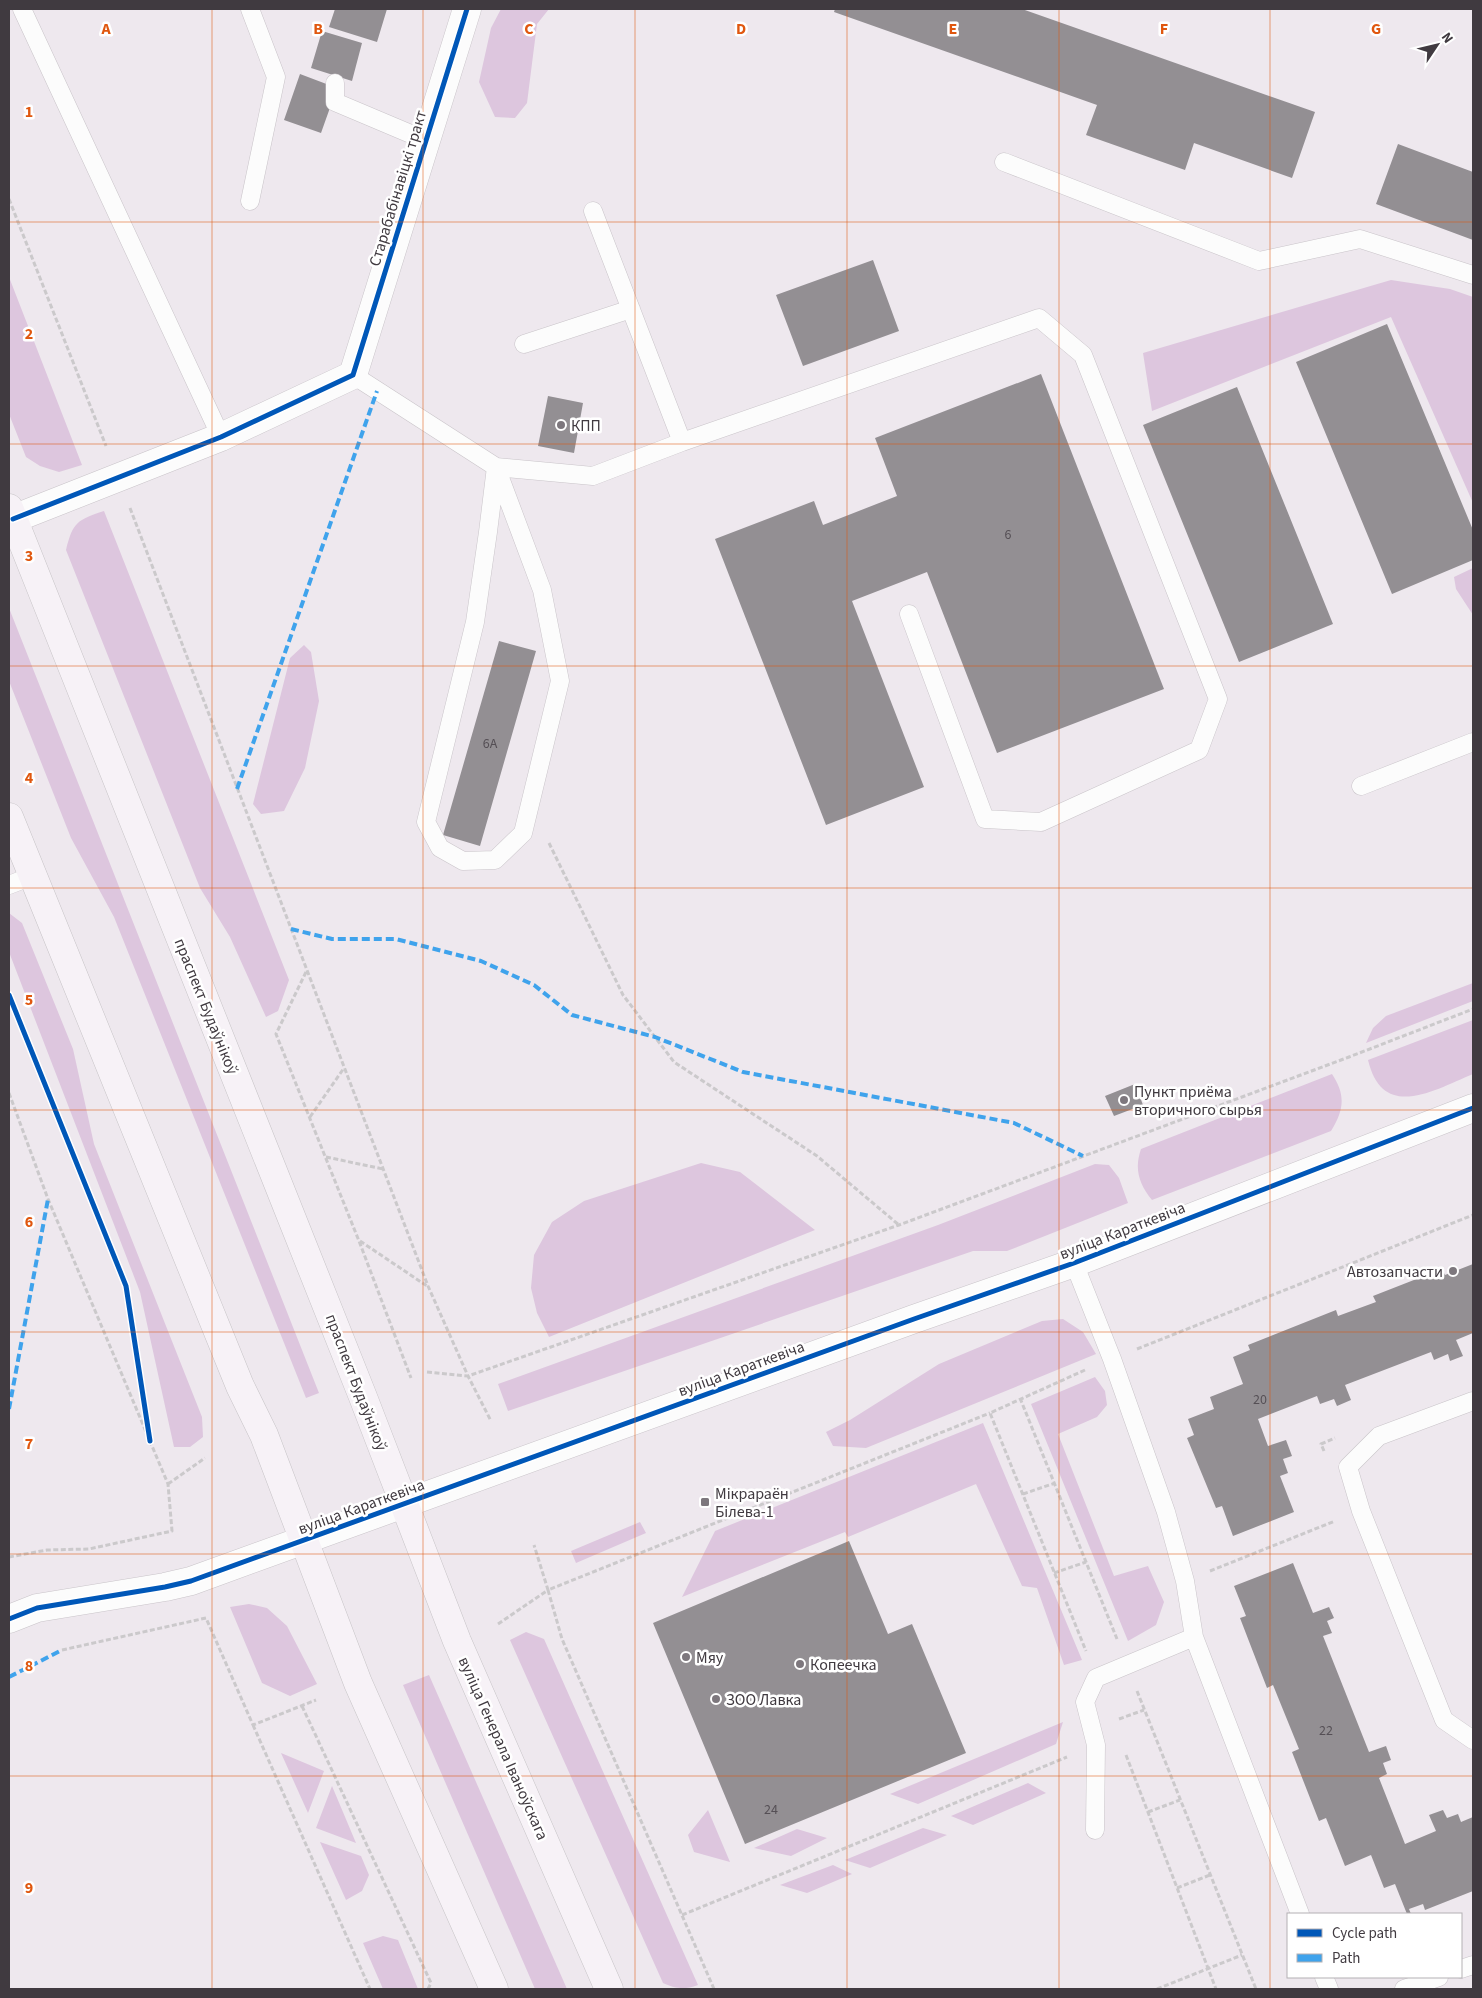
<svg xmlns="http://www.w3.org/2000/svg" width="1482" height="1998" viewBox="0 0 1482 1998" font-family="'Source Sans 3',sans-serif">
  <style>
    .green { fill: #ddc6de }
    .building { fill: #938f93 }
    .lines { fill: none; stroke-linecap: round; stroke-linejoin: round }
    .lane-casing { stroke: #c9c4c9; stroke-width: 19 }
    .street-casing { stroke: #c9c4c9; stroke-width: 29 }
    .secondary-casing { stroke: #c9c4c9; stroke-width: 29 }
    .primary-casing { stroke: #c7c4c7; stroke-width: 29 }
    .path { stroke: #cbc9cb; stroke-width: 3; stroke-dasharray: 5 2.5; stroke-linecap: butt }
    .lane { stroke: #fcfcfc; stroke-width: 18 }
    .street { stroke: #fcfcfc; stroke-width: 28 }
    .secondary { stroke: #fcfcfc; stroke-width: 28 }
    .primary { stroke: #f7f2f7; stroke-width: 28 }
    .quiet { stroke: #3fa3ec; stroke-width: 4; stroke-dasharray: 8 4; stroke-linecap: butt }
    .cycleway-casing { stroke: #fff; stroke-width: 8 }
    .cycleway { stroke: #0057b8; stroke-width: 5 }
    .grid { fill: none; stroke: #e0570f; stroke-width: 1; stroke-opacity: 0.55 }
    .poi-dot { fill: #7d777d; stroke: #fff; stroke-width: 2 }
    .labels { text-anchor: middle; stroke-width: 5; stroke-linejoin: round; paint-order: stroke }
    .number-label { font-size: 14px; fill: #554f55 }
    .street-label { font-size: 16px; fill: #403a40; stroke: #fff }
    .poi-label { font-size: 16px; fill: #403a40; stroke: #fff; text-anchor: start }
    .grid-label { font-size: 16px; text-anchor: middle; font-weight: bold; fill: #e0570f; stroke: #fff; stroke-width: 5; stroke-linejoin: round; paint-order: stroke }
  </style>
  <rect width="100%" height="100%" fill="#eee8ee"/>
  <path class="green" d="M 501,9 L 549,9 L 537,24 L 527,103 L 515,118 L 495,117 L 479,82 L 491,28 Z
    M 9,277 L 82,465 L 59,472 L 40,466 L 26,457 L 9,414 Z
    M 1391,280 L 1450,289 L 1473,297 L 1473,503 L 1391,317 L 1152,411 L 1143,353 Z
    M 104,511 L 289,980 L 278,1011 L 266,1017 L 230,937 L 200,888 L 66,550 C 73,522 77,520 104,511 Z
    M 1473,568 L 1473,615 L 1456,589 L 1454,577 Z
    M 9,608 L 319,1393 L 306,1398 L 114,917 L 71,838 L 9,681 Z
    M 304,645 L 311,652 L 319,701 L 305,768 L 284,811 L 261,814 L 253,804 L 290,658 Z
    M 9,913 L 22,923 L 73,1049 L 94,1144 L 202,1417 L 203,1437 L 190,1447 L 174,1447 L 140,1292 L 9,952 Z
    M 1473,983 L 1473,1001 L 1366,1043 L 1373,1028 L 1386,1016 Z
    M 1473,1020 L 1473,1074 C 1434,1090 1383,1122 1368,1060 Z
    M 1332,1074 C 1346,1095 1344,1110 1331,1131 L 1152,1200 C 1139,1184 1134,1169 1141,1149 Z
    M 701,1163 L 740,1172 L 815,1230 L 549,1337 L 537,1313 L 531,1288 L 534,1255 L 552,1222 L 584,1201 Z
    M 1095,1164 L 1109,1165 L 1119,1178 L 1128,1203 L 1007,1251 L 973,1251 L 508,1411 L 498,1384 L 938,1225 Z
    M 1063,1319 L 1083,1332 L 1096,1354 L 866,1448 L 833,1446 L 826,1432 L 850,1420 L 939,1364 L 1042,1321 Z
    M 1095,1377 L 1105,1391 L 1107,1405 L 1097,1417 L 1058,1434 L 1114,1576 L 1148,1566 L 1164,1602 L 1156,1625 L 1128,1641 L 1031,1404 Z
    M 983,1423 L 1082,1660 L 1064,1665 L 1037,1588 L 1022,1586 L 976,1484 L 848,1537 L 845,1532 L 682,1597 L 715,1531 Z
    M 640,1522 L 646,1533 L 576,1563 L 571,1551 Z
    M 249,1604 L 267,1608 L 287,1626 L 317,1684 L 290,1696 L 262,1683 L 230,1607 Z
    M 526,1632 L 544,1639 L 698,1985 C 684,1990 677,1989 663,1983 L 510,1640 Z
    M 429,1675 L 567,1989 L 535,1989 L 403,1685 Z
    M 1063,1722 L 1056,1744 L 918,1804 L 890,1794 Z
    M 281,1753 L 324,1771 L 308,1813 Z
    M 1028,1783 L 1046,1793 L 973,1825 L 951,1816 Z
    M 332,1786 L 356,1843 L 316,1828 Z
    M 708,1810 L 730,1862 L 694,1852 L 688,1835 Z
    M 923,1828 L 947,1835 L 870,1868 L 845,1860 Z
    M 797,1829 L 827,1838 L 791,1856 L 754,1848 Z
    M 320,1842 L 361,1856 L 369,1875 L 362,1891 L 346,1900 Z
    M 833,1865 L 852,1874 L 807,1893 L 780,1885 Z
    M 383,1936 L 398,1940 L 418,1989 L 383,1989 L 363,1943 Z"/>
  <path class="building" d="M 335,9 L 387,9 L 377,42 L 329,27 Z
    M 835,9 L 1022,9 L 1315,112 L 1292,178 L 1194,143 L 1185,170 L 1086,135 L 1097,105 L 834,12 Z
    M 322,31 L 362,43 L 352,81 L 311,68 Z
    M 300,74 L 337,88 L 321,133 L 284,120 Z
    M 1398,144 L 1473,172 L 1473,240 L 1376,204 Z
    M 873,260 L 899,331 L 803,366 L 776,295 Z
    M 1387,324 L 1473,530 L 1473,560 L 1392,594 L 1296,362 Z
    M 1041,374 L 1164,689 L 997,753 L 927,572 L 852,601 L 924,787 L 826,825 L 715,539 L 814,501 L 823,525 L 897,496 L 875,438 Z
    M 1237,387 L 1333,624 L 1239,662 L 1143,425 Z
    M 548,396 L 583,403 L 574,453 L 538,446 Z
    M 499,641 L 536,651 L 480,846 L 443,835 Z
    M 1135,1084 L 1143,1105 L 1114,1116 L 1105,1096 Z
    M 1473,1264 L 1473,1333 L 1456,1340 L 1463,1356 L 1450,1361 L 1448,1354 L 1434,1360 L 1431,1352 L 1345,1385 L 1351,1400 L 1337,1406 L 1334,1399 L 1320,1404 L 1317,1396 L 1258,1419 L 1268,1446 L 1286,1440 L 1292,1456 L 1283,1459 L 1288,1473 L 1280,1476 L 1294,1512 L 1233,1536 L 1222,1506 L 1216,1508 L 1187,1438 L 1194,1435 L 1188,1419 L 1214,1409 L 1210,1397 L 1243,1384 L 1233,1357 L 1250,1350 L 1248,1345 L 1336,1310 L 1338,1316 L 1376,1302 L 1373,1296 L 1442,1269 L 1445,1275 Z
    M 849,1541 L 888,1634 L 912,1624 L 966,1753 L 745,1844 L 653,1623 Z
    M 1293,1563 L 1313,1613 L 1329,1607 L 1334,1618 L 1327,1621 L 1332,1633 L 1323,1636 L 1369,1752 L 1386,1746 L 1391,1760 L 1383,1763 L 1387,1774 L 1379,1778 L 1405,1844 L 1436,1831 L 1429,1815 L 1443,1810 L 1447,1818 L 1458,1814 L 1461,1822 L 1473,1817 L 1473,1891 L 1425,1910 L 1423,1904 L 1409,1909 L 1411,1914 L 1407,1914 L 1395,1884 L 1384,1888 L 1371,1855 L 1345,1866 L 1326,1818 L 1319,1821 L 1292,1752 L 1299,1749 L 1273,1685 L 1267,1688 L 1240,1618 L 1246,1616 L 1234,1586 Z"/>
  <g class="lines">
    <defs>
      <path id="lane" d="M 22,9 L 221,437
        M 250,9 L 276,77 L 250,201
        M 335,83 L 335,102 L 425,140
        M 1004,162 L 1259,261 L 1360,239 L 1473,275
        M 593,211 L 682,442
        M 524,344 L 631,309
        M 353,375 L 496,467 L 593,476 L 682,442 L 1039,318 L 1083,355 L 1218,699 L 1199,750 L 1041,822 L 985,819 L 909,614
        M 496,467 L 542,590 L 560,681 L 523,833 L 495,860 L 463,861 L 440,848 L 426,822 L 475,622 L 488,532 Z
        M 1361,786 L 1473,742
        M 9,885 L 32,876
        M 1074,1263 L 1112,1359 L 1166,1512 L 1185,1581 L 1194,1637 L 1300,1914
        M 1473,1401 L 1379,1436 L 1348,1467 L 1361,1511 L 1444,1720 L 1473,1740
        M 1095,1830 L 1096,1745 L 1085,1702 L 1096,1678 L 1194,1637
        M 1461,1969 L 1473,1965
        M 1324,1977 L 1329,1989
        M 1404,1989 L 1439,1977"/>
      <path id="street" d="M 13,519 L 221,437 L 353,375 L 467,9"/>
      <path id="secondary" d="M 9,1619 L 37,1608 L 165,1587 L 191,1581 L 914,1319 L 1074,1263 L 1473,1108"/>
      <path id="primary" d="M 9,508 L 363,1397 L 457,1641 L 609,1989
        M 9,817 L 240,1386 L 264,1435 L 358,1683 L 494,1989"/>
    </defs>
    <use href="#lane" class="lane-casing"/>
    <use href="#street" class="street-casing"/>
    <use href="#secondary" class="secondary-casing"/>
    <use href="#primary" class="primary-casing"/>
    <path class="path" d="M 9,199 L 106,446
      M 130,508 L 428,1286 L 468,1376 L 491,1421
      M 549,843 L 623,995 L 674,1062 L 817,1156 L 899,1225
      M 306,972 L 276,1034 L 359,1241 L 411,1378
      M 9,1093 L 48,1199 L 168,1484 L 172,1531 L 89,1549 L 47,1550 L 9,1557
      M 310,1117 L 344,1068
      M 326,1157 L 383,1169
      M 360,1241 L 427,1286
      M 1137,1349 L 1473,1215
      M 1085,1370 L 990,1413 L 1086,1651
      M 427,1372 L 468,1376 L 899,1225 L 1349,1057 L 1473,1009
      M 1020,1398 L 1117,1639
      M 1324,1451 L 1321,1444 L 1335,1438
      M 168,1484 L 205,1458
      M 1023,1494 L 1055,1483
      M 1210,1571 L 1335,1521
      M 1054,1573 L 1086,1562
      M 498,1624 L 548,1590 L 534,1545
      M 62,1650 L 206,1618 L 253,1725 L 316,1700
      M 1137,1691 L 1256,1989
      M 302,1706 L 431,1983 L 428,1989
      M 1119,1719 L 1144,1710
      M 253,1725 L 370,1989
      M 1126,1755 L 1216,1989
      M 1148,1812 L 1180,1800
      M 1177,1888 L 1210,1875
      M 682,1915 L 1067,1757
      M 714,1989 L 562,1639 L 548,1590 L 990,1413
      M 1157,1989 L 1242,1955"/>
    <use href="#lane" class="lane"/>
    <use href="#street" class="street"/>
    <use href="#secondary" class="secondary"/>
    <use href="#primary" class="primary"/>
    <path class="quiet" d="M 237,789 L 377,391
      M 291,929 L 332,939 L 396,939 L 481,961 L 534,985 L 572,1015 L 655,1037 L 743,1072 L 1014,1123 L 1083,1156
      M 9,1409 L 48,1199
      M 9,1677 L 62,1650"/>
    <defs>
      <path id="cycleway" d="M 13,519 L 221,437 L 353,375 L 467,9
        M 9,995 L 126,1286 L 150,1441
        M 9,1619 L 37,1608 L 165,1587 L 191,1581 L 914,1319 L 1074,1263 L 1473,1108"/>
    </defs>
    <use href="#cycleway" class="cycleway-casing"/>
    <use href="#cycleway" class="cycleway"/>
  </g>
  <path class="grid" d="M 212,9 L 212,1989M 423,9 L 423,1989M 635,9 L 635,1989M 847,9 L 847,1989M 1059,9 L 1059,1989M 1270,9 L 1270,1989M 9,222 L 1473,222M 9,444 L 1473,444M 9,666 L 1473,666M 9,888 L 1473,888M 9,1110 L 1473,1110M 9,1332 L 1473,1332M 9,1554 L 1473,1554M 9,1776 L 1473,1776"/>
  <g class="poi-dot">
    <circle cx="561" cy="425" r="5"/>
    <circle cx="1124" cy="1100" r="5"/>
    <circle cx="1453" cy="1271" r="5"/>
    <rect x="700" y="1497" width="10" height="10" rx="2.5"/>
    <circle cx="686" cy="1657" r="5"/>
    <circle cx="800" cy="1664" r="5"/>
    <circle cx="716" cy="1699" r="5"/>
  </g>
  <g class="labels">
    <g class="number-label">
      <text x="1008" y="539">6</text>
      <text x="490" y="748">6А</text>
      <text x="1260" y="1404">20</text>
      <text x="1326" y="1735">22</text>
      <text x="771" y="1814">24</text>
    </g>
    <g class="street-label">
      <text transform="translate(397 188) rotate(-73)" y="6">Старабабінавіцкі тракт</text>
      <text transform="translate(207 1006) rotate(68)" y="6">праспект Будаўнікоў</text>
      <text transform="translate(1122 1230) rotate(-21)" y="6">вуліца Караткевіча</text>
      <text transform="translate(741 1368) rotate(-20)" y="6">вуліца Караткевіча</text>
      <text transform="translate(357 1382) rotate(69)" y="6">праспект Будаўнікоў</text>
      <text transform="translate(361 1506) rotate(-20)" y="6">вуліца Караткевіча</text>
      <text transform="translate(504 1748) rotate(66)" y="6">вуліца Генерала Іваноўскага</text>
    </g>
    <g class="poi-label">
      <text x="571" y="431">КПП</text>
      <text x="1134" y="1097">Пункт приёма<tspan x="1134" dy="18">вторичного сырья</tspan></text>
      <text x="1443" y="1277" text-anchor="end">Автозапчасти</text>
      <text x="715" y="1499">Мікрараён<tspan x="715" dy="18">Білева-1</tspan></text>
      <text x="696" y="1663">Мяу</text>
      <text x="810" y="1670">Копеечка</text>
      <text x="726" y="1705">ЗОО Лавка</text>
    </g>
  </g>
  <g class="grid-label">
    <text x="106" y="34">A</text>
    <text x="318" y="34">B</text>
    <text x="529" y="34">C</text>
    <text x="741" y="34">D</text>
    <text x="953" y="34">E</text>
    <text x="1164" y="34">F</text>
    <text x="1376" y="34">G</text>
    <text x="29" y="117">1</text>
    <text x="29" y="339">2</text>
    <text x="29" y="561">3</text>
    <text x="29" y="783">4</text>
    <text x="29" y="1005">5</text>
    <text x="29" y="1227">6</text>
    <text x="29" y="1449">7</text>
    <text x="29" y="1671">8</text>
    <text x="29" y="1893">9</text>
  </g>
  <rect width="1482" height="1998" fill="none" stroke="#403a40" stroke-width="20"/>
  <rect x="1287" y="1913" width="175" height="65" fill="#ffffff" stroke="#b3b0b3"/>
  <rect x="1297" y="1929" width="25" height="8" fill="#0057b8" stroke="#b3b0b3"/>
  <text x="1332" y="1938" font-size="15" fill="#403a40">Cycle path</text>
  <rect x="1297" y="1954" width="25" height="8" fill="#3fa3ec" stroke="#b3b0b3"/>
  <text x="1332" y="1963" font-size="15" fill="#403a40">Path</text>
  <g transform="translate(1437 45) rotate(55)" stroke="#ffffff" stroke-width="4" paint-order="stroke">
  <path d="M0-4L9 19L0 12L-9 19Z" fill="#403a40"/>
  <text y="-8" font-size="14" font-weight="bold" text-anchor="middle" fill="#403a40">N</text>
  </g>
</svg>
